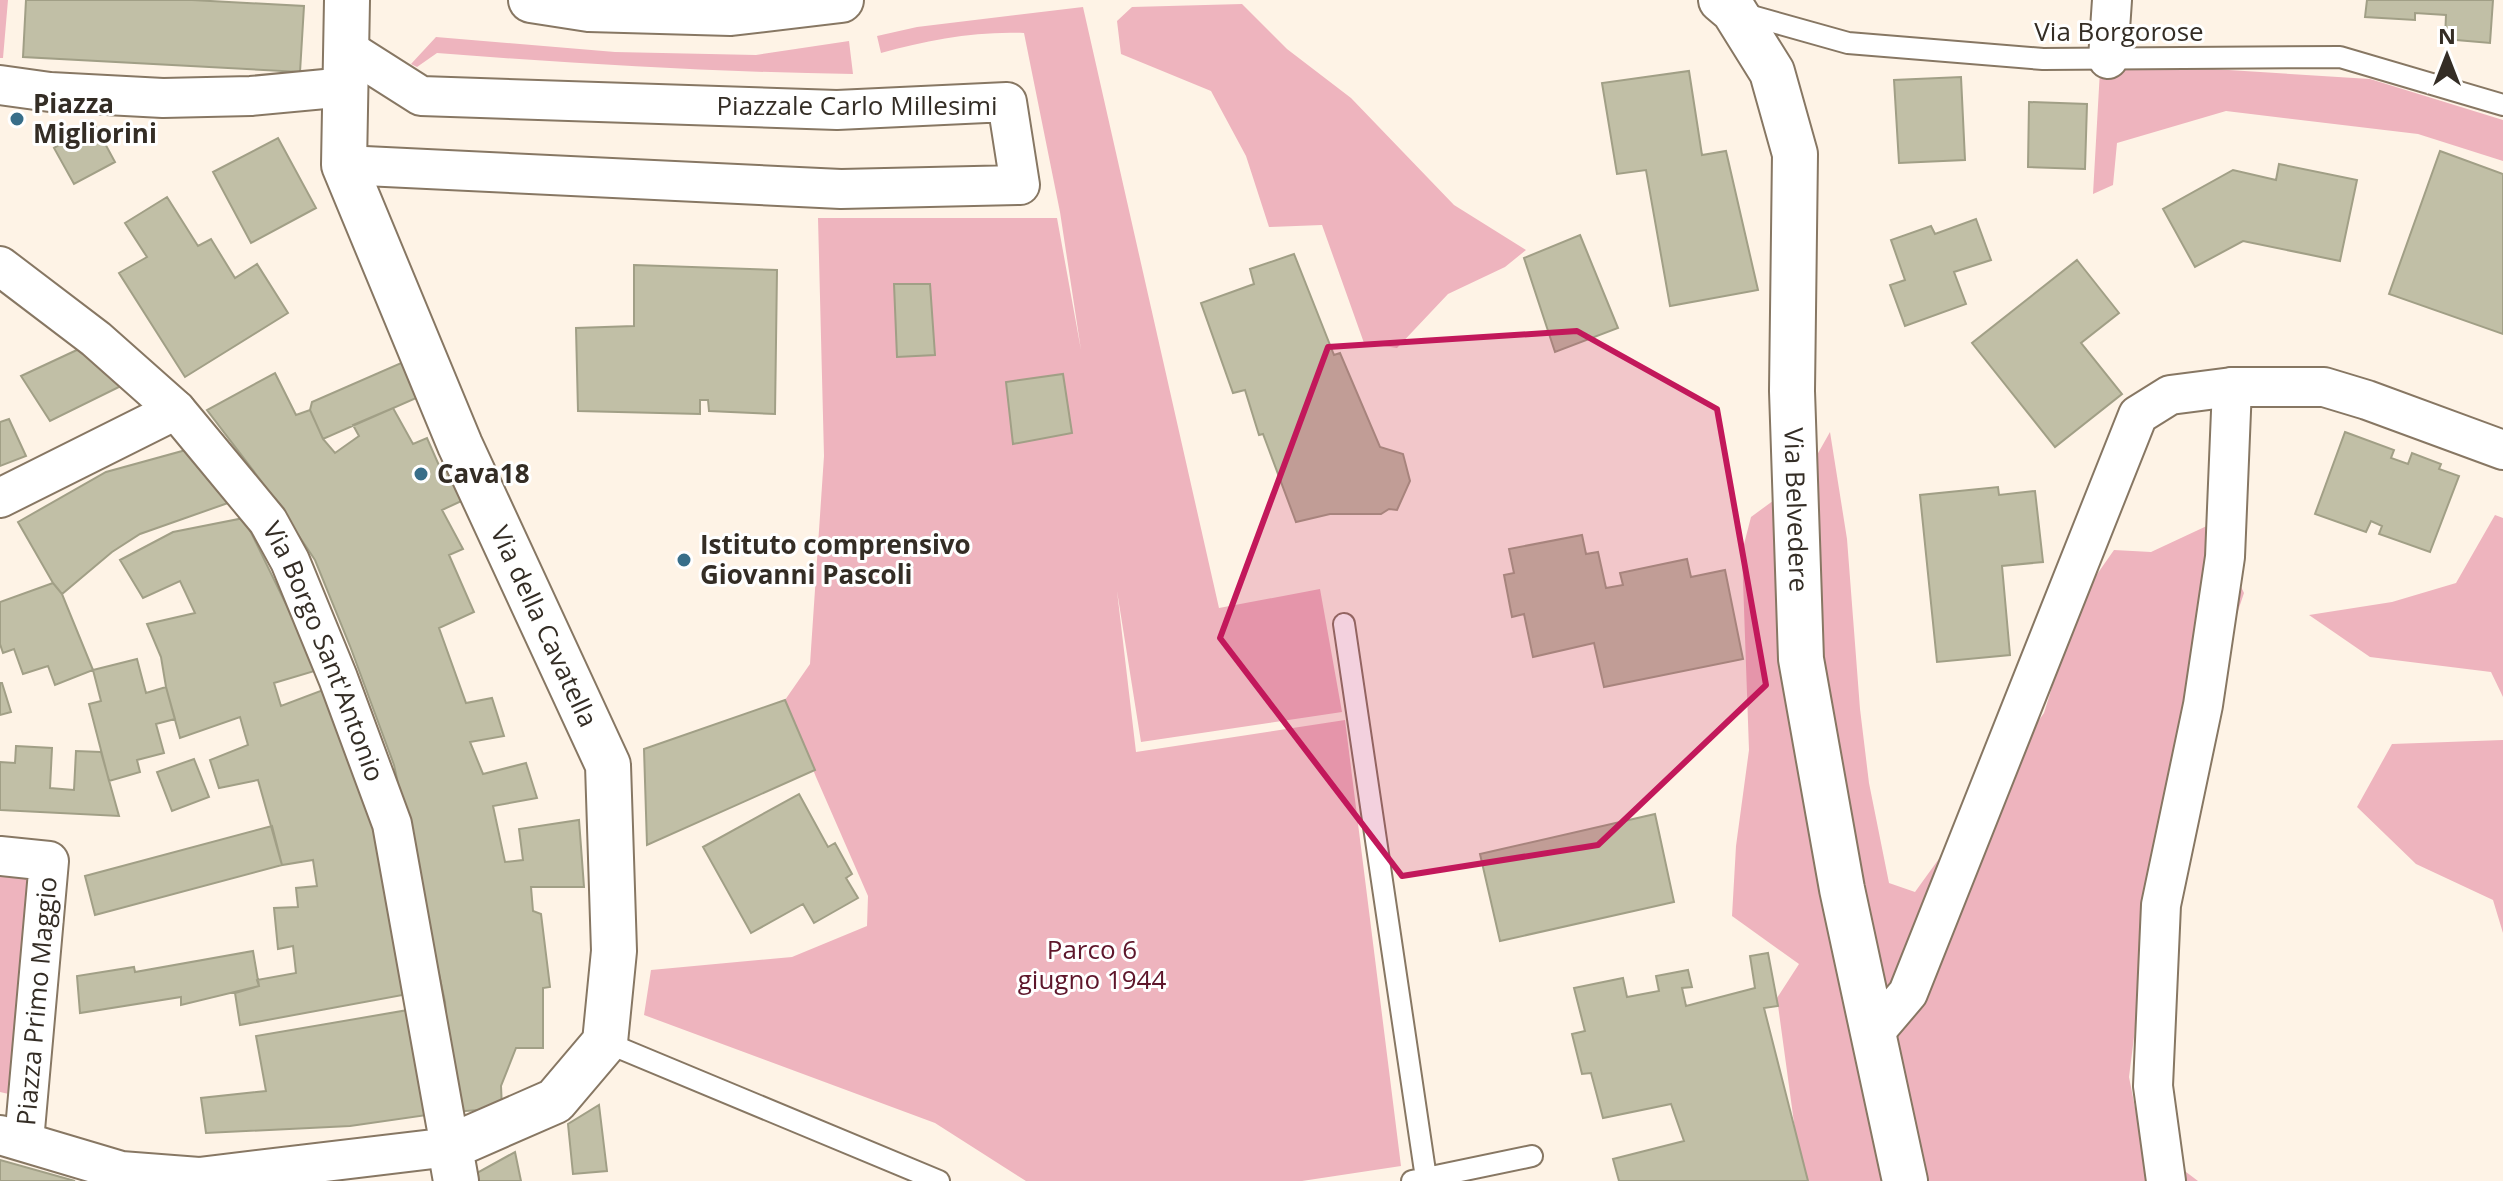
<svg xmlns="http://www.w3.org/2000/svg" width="2503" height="1181" viewBox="0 0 2503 1181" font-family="'Open Sans',sans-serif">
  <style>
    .green { fill: #eeb4be }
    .building { fill: #c1bfa6; stroke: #a19f86; stroke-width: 2 }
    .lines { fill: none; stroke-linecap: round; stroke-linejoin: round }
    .service-casing { stroke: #877763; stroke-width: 24 }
    .minor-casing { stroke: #877763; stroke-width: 42 }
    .tertiary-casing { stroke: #877763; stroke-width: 48 }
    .secondary-casing { stroke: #877763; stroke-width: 48 }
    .service { stroke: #fff; stroke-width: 20 }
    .minor { stroke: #fff; stroke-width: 38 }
    .tertiary { stroke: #fff; stroke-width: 44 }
    .secondary { stroke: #fff; stroke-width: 44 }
    .marked { fill: #c2185b; fill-opacity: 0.2; stroke: #c2185b; stroke-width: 6; stroke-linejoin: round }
    .poi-dot { fill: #386e89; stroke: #fff; stroke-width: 3 }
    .labels { text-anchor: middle; stroke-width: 6; stroke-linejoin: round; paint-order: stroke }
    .street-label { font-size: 26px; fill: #342d25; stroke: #fff }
    .poi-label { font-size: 26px; font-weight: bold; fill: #342d25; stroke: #fff; text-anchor: start }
    .park-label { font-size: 26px; fill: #5e162b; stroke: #fff }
  </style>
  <rect width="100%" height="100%" fill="#fef3e6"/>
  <path class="green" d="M 0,0 L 8,0 L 3,58 L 0,58 Z
    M 1242,4 L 1287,49 L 1351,98 L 1454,205 L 1526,250 L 1505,267 L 1448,294 L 1397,348 L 1364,343 L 1322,225 L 1269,227 L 1246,156 L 1211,91 L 1121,54 L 1117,21 L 1132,7 Z
    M 1083,7 L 1219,608 L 1320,589 L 1342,712 L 1141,742 L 1117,591 L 1136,752 L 1345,720 L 1401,1166 L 1302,1181 L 1026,1181 L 935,1123 L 644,1015 L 651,970 L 792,957 L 867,926 L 868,896 L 816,777 L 785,700 L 810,664 L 824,456 L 818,218 L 1057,218 L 1081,350 L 1060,212 L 1024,33 C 976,31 927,40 881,53 L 877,36 L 917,27 Z
    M 436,37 L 615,52 L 756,55 L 849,41 L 853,74 C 714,72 576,64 437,53 L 417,67 L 411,64 Z
    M 2121,68 L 2197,68 L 2370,79 L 2503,120 L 2503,161 L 2418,134 L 2226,111 L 2117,143 L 2113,185 L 2093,194 L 2100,70 Z
    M 1830,432 L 1847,539 L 1860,709 L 1869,783 L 1889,883 L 1915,892 L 2044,713 L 2079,600 L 2114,550 L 2151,552 L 2211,524 L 2244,593 L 2197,733 L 2141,981 L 2129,1077 L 2141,1138 L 2198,1181 L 1802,1181 L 1777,998 L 1799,964 L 1732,916 L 1736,846 L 1749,750 L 1742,552 L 1751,517 L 1804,478 Z
    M 2495,515 L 2503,518 L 2503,697 L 2491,672 L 2370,657 L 2309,615 L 2392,602 L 2456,583 Z
    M 2503,740 L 2503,933 L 2493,900 L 2416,864 L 2357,807 L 2392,744 Z
    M 0,873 L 35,877 L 13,1095 L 0,1092 Z"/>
  <path class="building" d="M 26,0 L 192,0 L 304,6 L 300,72 L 23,57 Z
    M 2367,0 L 2493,0 L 2490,43 L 2445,39 L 2446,15 L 2415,13 L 2415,20 L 2365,17 Z
    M 1689,71 L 1702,155 L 1726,151 L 1758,290 L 1670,306 L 1646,170 L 1617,174 L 1602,83 Z
    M 1961,77 L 1965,160 L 1899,163 L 1894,80 Z
    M 2029,102 L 2087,104 L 2085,169 L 2028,167 Z
    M 95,125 L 115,162 L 74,184 L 54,148 Z
    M 278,138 L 316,208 L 251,243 L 213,172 Z
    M 2440,151 L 2503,174 L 2503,334 L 2389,294 Z
    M 2279,164 L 2357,180 L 2340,261 L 2243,241 L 2195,267 L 2163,209 L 2233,170 L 2276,180 Z
    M 167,197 L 198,246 L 211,239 L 235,278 L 257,264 L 288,313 L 185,377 L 119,273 L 147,257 L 125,223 Z
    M 1976,219 L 1991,260 L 1954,272 L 1966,304 L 1905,326 L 1890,285 L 1905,280 L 1891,240 L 1931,226 L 1935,234 Z
    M 1580,235 L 1618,328 L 1555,352 L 1524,258 Z
    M 1294,254 L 1334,355 L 1340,353 L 1380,447 L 1403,454 L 1410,481 L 1397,510 L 1389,509 L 1381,514 L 1330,514 L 1296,522 L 1263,434 L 1259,435 L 1245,390 L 1233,393 L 1201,303 L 1254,284 L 1250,269 Z
    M 2077,260 L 2119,313 L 2081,343 L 2122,394 L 2055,447 L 1972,343 Z
    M 634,265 L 777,270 L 775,414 L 709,411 L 708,400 L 700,400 L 700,414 L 578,411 L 576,328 L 634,326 Z
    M 894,284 L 930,284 L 935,355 L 897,357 Z
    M 79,349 L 123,385 L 50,421 L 21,376 Z
    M 408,360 L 423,395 L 323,439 L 310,410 L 312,402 Z
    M 275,373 L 296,415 L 310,410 L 323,439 L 335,453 L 359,436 L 353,425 L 393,408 L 413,444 L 427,438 L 441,470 L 452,463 L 468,498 L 442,510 L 463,549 L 449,555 L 474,612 L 439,628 L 466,703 L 492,698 L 504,736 L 470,742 L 483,774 L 526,763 L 537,798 L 493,806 L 505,862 L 523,860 L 519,829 L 579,820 L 584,887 L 531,887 L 533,911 L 541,914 L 550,987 L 543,988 L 543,1048 L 516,1048 L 501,1086 L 502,1108 L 454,1112 L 445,1002 L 394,765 L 350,646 L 315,560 L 268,490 L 207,410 Z
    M 1063,374 L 1072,433 L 1013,444 L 1006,382 Z
    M 9,419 L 26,456 L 0,466 L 0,422 Z
    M 2345,432 L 2394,450 L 2391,458 L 2408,464 L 2412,453 L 2441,464 L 2439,469 L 2459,476 L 2430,552 L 2379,534 L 2382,526 L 2371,521 L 2366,532 L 2315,514 Z
    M 186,450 L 228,503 L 140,534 L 112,552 L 62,594 L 53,583 L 18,522 L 106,472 Z
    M 1998,487 L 1999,495 L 2035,491 L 2043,562 L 2002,566 L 2010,655 L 1937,662 L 1920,495 Z
    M 244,518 L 318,670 L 274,683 L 281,706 L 331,687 L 374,824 L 408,994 L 240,1025 L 235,993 L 259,986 L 257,980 L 296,973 L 293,946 L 278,949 L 274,908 L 298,907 L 296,888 L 317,886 L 313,860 L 282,865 L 258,780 L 219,788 L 210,760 L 248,745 L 240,717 L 180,738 L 166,687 L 161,657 L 147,624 L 195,613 L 180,581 L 143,598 L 120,560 L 173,532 Z
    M 1582,535 L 1586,554 L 1598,552 L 1606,588 L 1623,585 L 1620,573 L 1687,559 L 1691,577 L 1725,570 L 1743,659 L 1604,687 L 1594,643 L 1533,657 L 1524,614 L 1512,617 L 1504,575 L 1514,573 L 1509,549 Z
    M 53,583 L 62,594 L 93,670 L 55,685 L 48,666 L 23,674 L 14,649 L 3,653 L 0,644 L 0,602 Z
    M 137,659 L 146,693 L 166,687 L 175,719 L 156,724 L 164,753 L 137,760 L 140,772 L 109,781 L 89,704 L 101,701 L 93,670 Z
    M 0,683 L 2,683 L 11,712 L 0,715 Z
    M 785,700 L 815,770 L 647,845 L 644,749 Z
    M 16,746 L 52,748 L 50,788 L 74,790 L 76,751 L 101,752 L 119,816 L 0,810 L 0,762 L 15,763 Z
    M 194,759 L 209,797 L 172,811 L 157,772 Z
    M 799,794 L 828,847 L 835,843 L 852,874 L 846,878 L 858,898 L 814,923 L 803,904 L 751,933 L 703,847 Z
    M 1655,814 L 1674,902 L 1500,941 L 1480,854 Z
    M 272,826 L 282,865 L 95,915 L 85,876 Z
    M 253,951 L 259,986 L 181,1005 L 181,997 L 80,1013 L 77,976 L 134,967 L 135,972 Z
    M 1768,953 L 1778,1006 L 1764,1008 L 1808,1181 L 1619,1181 L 1613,1159 L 1684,1141 L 1671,1104 L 1603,1118 L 1591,1073 L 1582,1074 L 1572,1034 L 1585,1031 L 1574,988 L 1623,978 L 1627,997 L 1659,991 L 1656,976 L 1688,970 L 1692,987 L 1682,988 L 1686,1006 L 1755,988 L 1750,956 Z
    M 408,1010 L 434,1114 L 350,1126 L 206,1133 L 201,1098 L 266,1091 L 256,1036 Z
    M 599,1105 L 607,1171 L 573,1174 L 568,1124 Z
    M 515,1152 L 521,1181 L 476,1181 L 475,1174 Z
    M 0,1160 L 75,1181 L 0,1181 Z"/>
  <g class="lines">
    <defs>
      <path id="service" d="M 1741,13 L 1848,43 L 2043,59 L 2340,57 L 2503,105
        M 1344,624 L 1426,1178
        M 605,1042 L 939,1181
        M 1412,1181 L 1532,1156"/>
      <g id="minor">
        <path d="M 2108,59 L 2112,0"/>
        <path d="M 0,85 L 50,92 L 163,98 L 251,96 L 346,87"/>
        <path d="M 344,165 L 841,189 L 1020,185 L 1007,102 L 837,110 L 421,96 L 347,49"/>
        <path id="s1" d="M 0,266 L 96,339 L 176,410 L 268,521 L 290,561 L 338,678 L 392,824 L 450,1147 L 199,1177 L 121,1171 L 0,1135"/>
        <path d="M 0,498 L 176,410"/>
        <path d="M 0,856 L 49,861 L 24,1141"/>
        <path d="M 1874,1033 L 1908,993 L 2138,415 L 2170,395 L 2232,387 L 2324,387 L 2367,400 L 2503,450"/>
        <path d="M 2166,1181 L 2153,1086 L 2161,905 L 2203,705 L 2225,557 L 2232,387"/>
      </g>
      <g id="tertiary">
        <path id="s2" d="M 347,0 L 344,165 L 460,445 L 608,765 L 614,951 L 605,1042 L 555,1101 L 450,1147 L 456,1181"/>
        <path id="s3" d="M 1721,0 L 1734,11 L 1772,72 L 1795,154 L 1792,391 L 1801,659 L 1842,889 L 1905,1181"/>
      </g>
      <path id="secondary" d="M 531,0 L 589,9 L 731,13 L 841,0"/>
    </defs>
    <use href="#service" class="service-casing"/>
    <use href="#minor" class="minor-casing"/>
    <use href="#tertiary" class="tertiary-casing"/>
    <use href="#secondary" class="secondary-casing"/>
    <use href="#service" class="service"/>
    <use href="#minor" class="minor"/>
    <use href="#tertiary" class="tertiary"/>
    <use href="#secondary" class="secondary"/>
  </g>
  <path class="marked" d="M 1577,331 L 1717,409 L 1766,685 L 1598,845 L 1402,876 L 1220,638 L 1328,347 Z"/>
  <g class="poi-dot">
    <circle cx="17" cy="119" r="8"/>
    <circle cx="421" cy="474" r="8"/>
    <circle cx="684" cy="560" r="8"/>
  </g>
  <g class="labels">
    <g class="street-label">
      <text x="2119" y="41">Via Borgorose</text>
      <text x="857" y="115">Piazzale Carlo Millesimi</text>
      <text dy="9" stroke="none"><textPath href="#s3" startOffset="530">Via Belvedere</textPath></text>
      <text dy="9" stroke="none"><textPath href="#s2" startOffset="668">Via della Cavatella</textPath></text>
      <text dy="9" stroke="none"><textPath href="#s1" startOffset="514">Via Borgo Sant'Antonio</textPath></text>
      <text transform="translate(37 1001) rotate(-85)" y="9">Piazza Primo Maggio</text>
    </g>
    <g class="poi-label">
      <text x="33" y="113">Piazza<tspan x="33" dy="30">Migliorini</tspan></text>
      <text x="437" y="483">Cava18</text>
      <text x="700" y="554">Istituto comprensivo<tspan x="700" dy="30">Giovanni Pascoli</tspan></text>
    </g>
    <g class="park-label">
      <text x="1092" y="959">Parco 6<tspan x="1092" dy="30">giugno 1944</tspan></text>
    </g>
  </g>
  <g transform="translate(2447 56)" stroke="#ffffff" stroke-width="6" paint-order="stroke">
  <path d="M0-6L14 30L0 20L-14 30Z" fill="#342d25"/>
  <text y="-12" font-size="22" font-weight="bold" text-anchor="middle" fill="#342d25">N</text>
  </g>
</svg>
